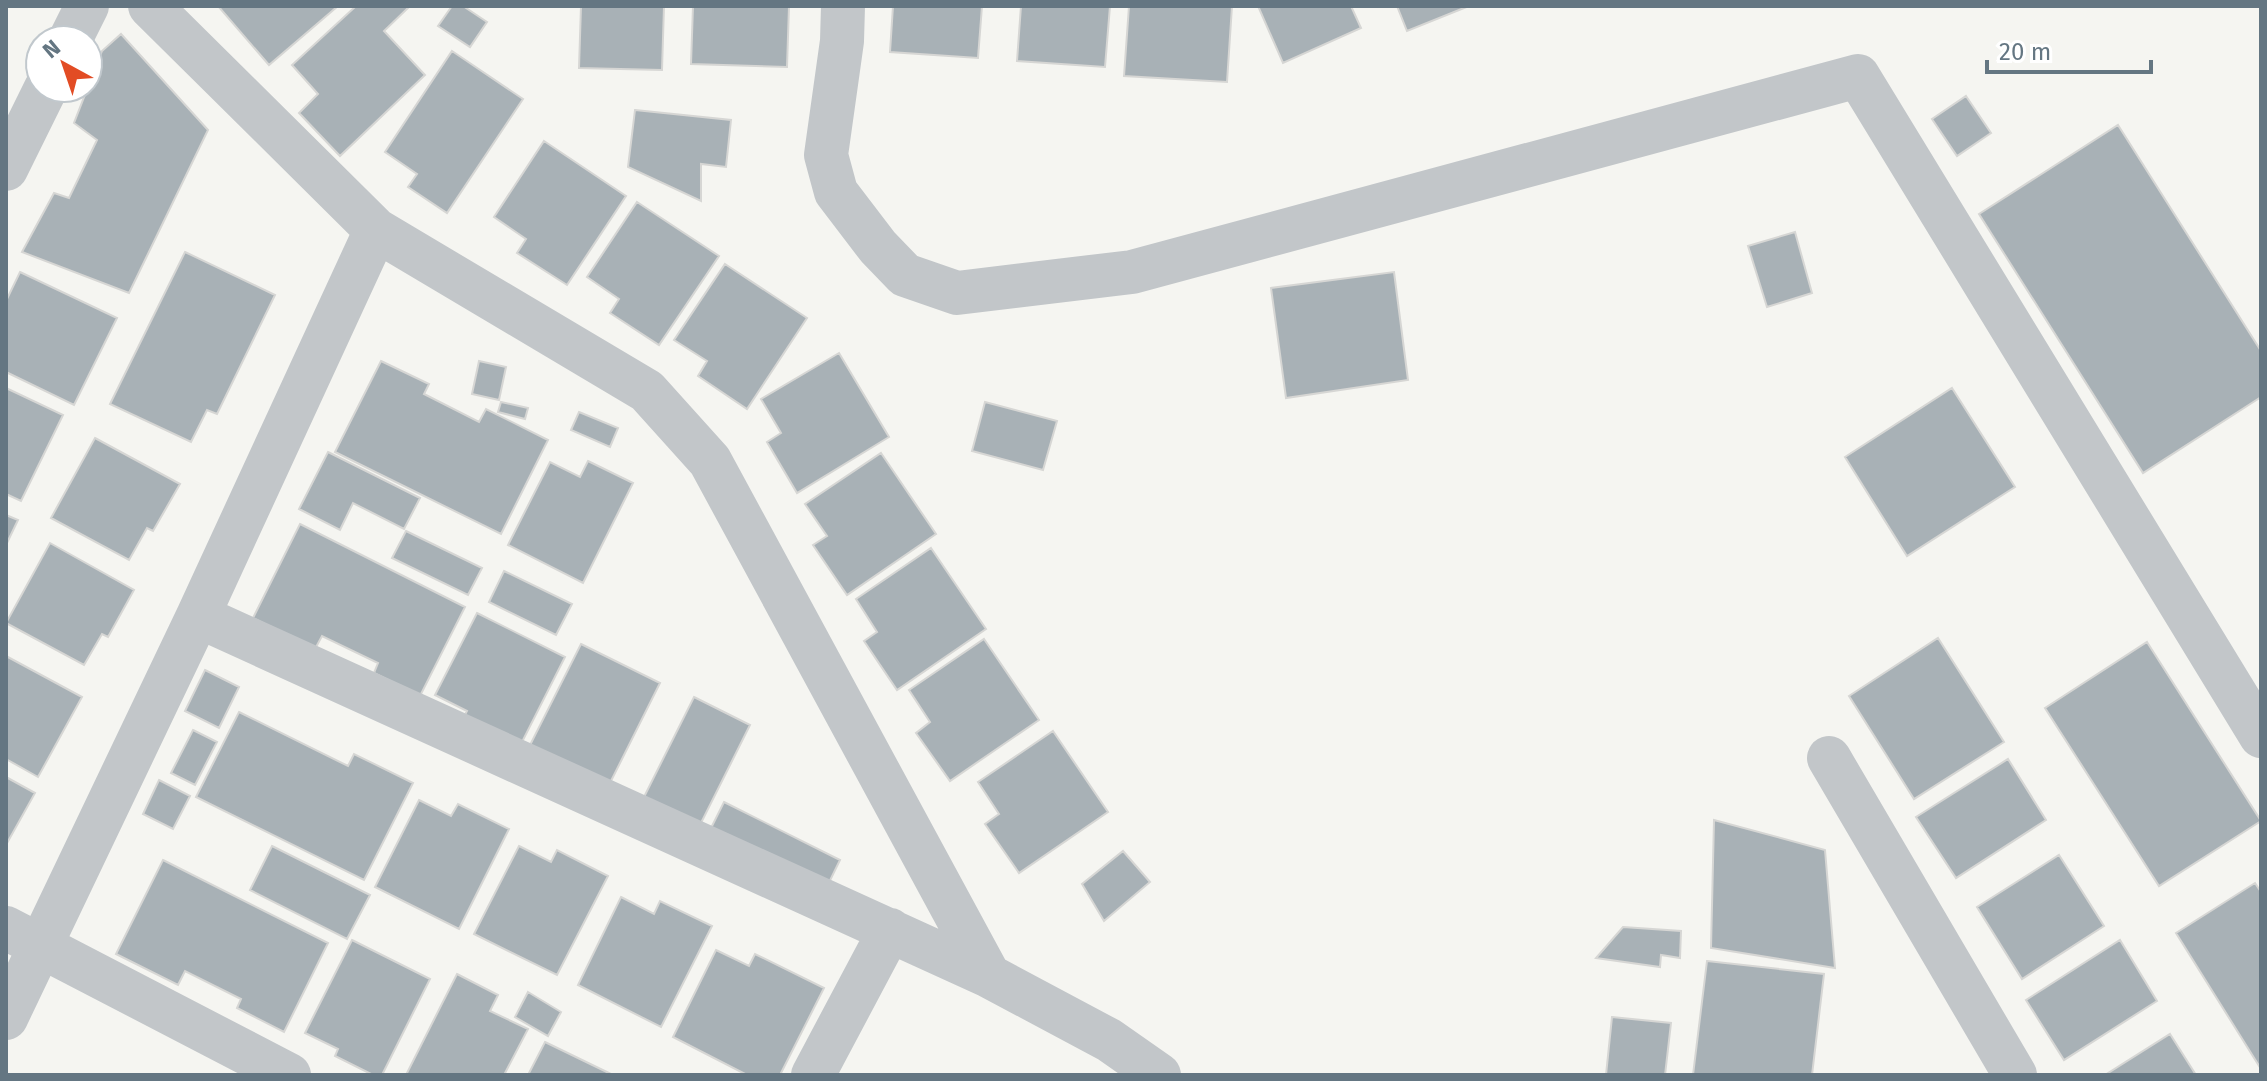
<svg xmlns="http://www.w3.org/2000/svg" width="2267" height="1081" viewBox="0 0 2267 1081" font-family="'Fira Sans',sans-serif">
  <style>
    .building { fill: #a8b1b6; stroke: #d6d6d4; stroke-width: 2 }
    .lines { fill: none; stroke-linecap: round; stroke-linejoin: round }
    .street { stroke: #c2c6c9; stroke-width: 44 }
  </style>
  <rect width="100%" height="100%" fill="#f5f5f1"/>
  <path class="building" d="M 218,6 L 338,6 L 269,65 Z
    M 356,6 L 410,6 L 384,31 L 425,75 L 340,156 L 299,113 L 318,94 L 292,65 Z
    M 452,6 L 463,6 L 487,22 L 470,47 L 438,26 Z
    M 581,6 L 664,6 L 662,70 L 579,68 Z
    M 693,6 L 789,6 L 787,67 L 691,64 Z
    M 893,6 L 982,6 L 978,58 L 890,52 Z
    M 1021,6 L 1110,6 L 1105,67 L 1017,61 Z
    M 1129,6 L 1232,6 L 1227,82 L 1124,76 Z
    M 1258,6 L 1351,6 L 1361,28 L 1283,63 Z
    M 1397,6 L 1469,6 L 1407,31 Z
    M 121,34 L 208,130 L 129,293 L 22,252 L 54,193 L 69,198 L 97,140 L 74,123 L 102,51 Z
    M 452,51 L 523,99 L 447,213 L 408,187 L 417,174 L 385,152 Z
    M 1966,96 L 1991,133 L 1957,156 L 1932,119 Z
    M 635,110 L 731,120 L 726,167 L 701,164 L 701,201 L 628,167 Z
    M 2118,125 L 2261,351 L 2261,397 L 2143,473 L 1979,214 Z
    M 544,141 L 626,196 L 567,285 L 517,253 L 526,239 L 494,217 Z
    M 637,202 L 719,256 L 659,345 L 610,313 L 619,299 L 587,277 Z
    M 1795,232 L 1812,293 L 1767,307 L 1748,246 Z
    M 185,252 L 275,295 L 217,414 L 207,410 L 191,442 L 110,404 Z
    M 725,264 L 807,318 L 747,409 L 698,376 L 707,361 L 674,340 Z
    M 20,272 L 117,318 L 74,405 L 6,372 L 6,301 Z
    M 1394,272 L 1408,380 L 1286,398 L 1271,288 Z
    M 839,353 L 889,437 L 797,493 L 767,442 L 781,433 L 761,399 Z
    M 381,361 L 429,384 L 424,394 L 479,422 L 486,409 L 548,440 L 501,534 L 335,452 Z
    M 479,361 L 506,367 L 499,400 L 472,394 Z
    M 6,388 L 63,415 L 21,501 L 6,494 Z
    M 1952,388 L 2015,487 L 1907,556 L 1845,457 Z
    M 501,402 L 528,408 L 525,419 L 498,412 Z
    M 985,402 L 1057,421 L 1043,470 L 972,451 Z
    M 579,412 L 618,428 L 610,447 L 571,430 Z
    M 95,438 L 180,484 L 153,531 L 147,528 L 129,560 L 51,518 Z
    M 328,452 L 420,498 L 404,529 L 353,503 L 340,530 L 299,509 Z
    M 881,453 L 936,534 L 847,595 L 813,545 L 827,536 L 805,504 Z
    M 588,461 L 633,483 L 583,583 L 508,545 L 550,462 L 580,477 Z
    M 6,515 L 18,520 L 6,545 Z
    M 300,524 L 465,607 L 420,696 L 374,673 L 378,663 L 322,636 L 315,649 L 253,618 Z
    M 406,531 L 482,568 L 468,595 L 392,558 Z
    M 50,543 L 134,590 L 108,637 L 102,634 L 84,665 L 6,623 Z
    M 931,548 L 986,629 L 897,690 L 864,641 L 877,632 L 856,599 Z
    M 504,571 L 572,604 L 556,635 L 489,602 Z
    M 477,613 L 565,657 L 518,750 L 461,722 L 467,711 L 435,695 Z
    M 1938,638 L 2004,742 L 1914,799 L 1849,696 Z
    M 984,639 L 1039,720 L 950,781 L 916,733 L 930,722 L 909,690 Z
    M 2147,642 L 2261,821 L 2159,886 L 2045,708 Z
    M 581,644 L 660,683 L 605,793 L 526,753 Z
    M 6,656 L 82,697 L 38,777 L 6,759 Z
    M 205,670 L 239,687 L 219,728 L 185,711 Z
    M 694,697 L 750,725 L 694,837 L 638,809 Z
    M 239,712 L 348,766 L 354,754 L 413,783 L 364,880 L 196,797 Z
    M 193,730 L 217,742 L 195,785 L 171,773 Z
    M 1053,731 L 1108,812 L 1019,873 L 985,824 L 999,814 L 978,782 Z
    M 2008,759 L 2046,820 L 1956,878 L 1916,817 Z
    M 6,777 L 35,793 L 6,845 Z
    M 159,780 L 190,796 L 173,829 L 143,814 Z
    M 419,800 L 451,816 L 458,804 L 509,829 L 459,929 L 375,887 Z
    M 724,802 L 840,860 L 821,899 L 705,840 Z
    M 1714,820 L 1825,850 L 1835,968 L 1711,948 Z
    M 272,846 L 370,895 L 347,939 L 250,890 Z
    M 519,846 L 551,862 L 557,850 L 608,876 L 557,975 L 474,934 Z
    M 1123,851 L 1150,882 L 1104,921 L 1082,884 Z
    M 2059,855 L 2104,926 L 2022,979 L 1977,907 Z
    M 163,860 L 328,943 L 284,1032 L 237,1008 L 241,999 L 185,971 L 178,985 L 116,954 Z
    M 2255,883 L 2261,892 L 2261,1069 L 2176,933 Z
    M 621,897 L 654,914 L 660,901 L 712,926 L 661,1027 L 578,985 Z
    M 1623,927 L 1681,931 L 1680,958 L 1661,955 L 1660,967 L 1596,958 Z
    M 352,940 L 430,979 L 382,1075 L 373,1075 L 335,1056 L 338,1049 L 305,1033 Z
    M 2120,940 L 2157,1001 L 2064,1060 L 2026,1000 Z
    M 716,950 L 749,966 L 755,954 L 824,988 L 780,1075 L 747,1075 L 673,1037 Z
    M 1707,961 L 1824,974 L 1812,1075 L 1693,1075 Z
    M 457,974 L 498,995 L 490,1011 L 528,1029 L 504,1075 L 406,1075 Z
    M 528,992 L 561,1012 L 548,1036 L 515,1017 Z
    M 1612,1017 L 1671,1023 L 1665,1075 L 1606,1075 Z
    M 2170,1034 L 2196,1075 L 2105,1075 Z
    M 545,1042 L 613,1075 L 528,1075 Z"/>
  <g class="lines">
    <path class="street" d="M 150,6 L 376,230 L 647,391 L 710,461 L 989,976
      M 843,6 L 842,41 L 826,155 L 836,192 L 878,247 L 905,275 L 957,293 L 1132,272 L 1858,76 L 2261,736
      M 70,40 L 87,6
      M 6,169 L 46,88
      M 198,616 L 989,976 L 1109,1040 L 1159,1075
      M 1829,758 L 2015,1075
      M 6,928 L 289,1075
      M 6,1018 L 198,616 L 376,230
      M 813,1075 L 890,930"/>
  </g>
  <rect width="2267" height="1081" fill="none" stroke="#647682" stroke-width="16"/>
  <g transform="translate(64 64) rotate(320)"><circle r="38" fill="#ffffff" stroke="#c1c8cd" stroke-width="2"/>
  <path d="M0-6L14 30L0 20L-14 30Z" fill="#e24c24"/>
  <text y="-12" font-size="22" font-weight="bold" text-anchor="middle" fill="#647682">N</text>
  </g>
  <path d="M1987 60v12h164v-12" fill="none" stroke="#647682" stroke-width="4"/>
  <text x="1999" y="60" font-size="24" fill="#647682" stroke="#ffffff" stroke-width="6" paint-order="stroke">20 m</text>
</svg>
